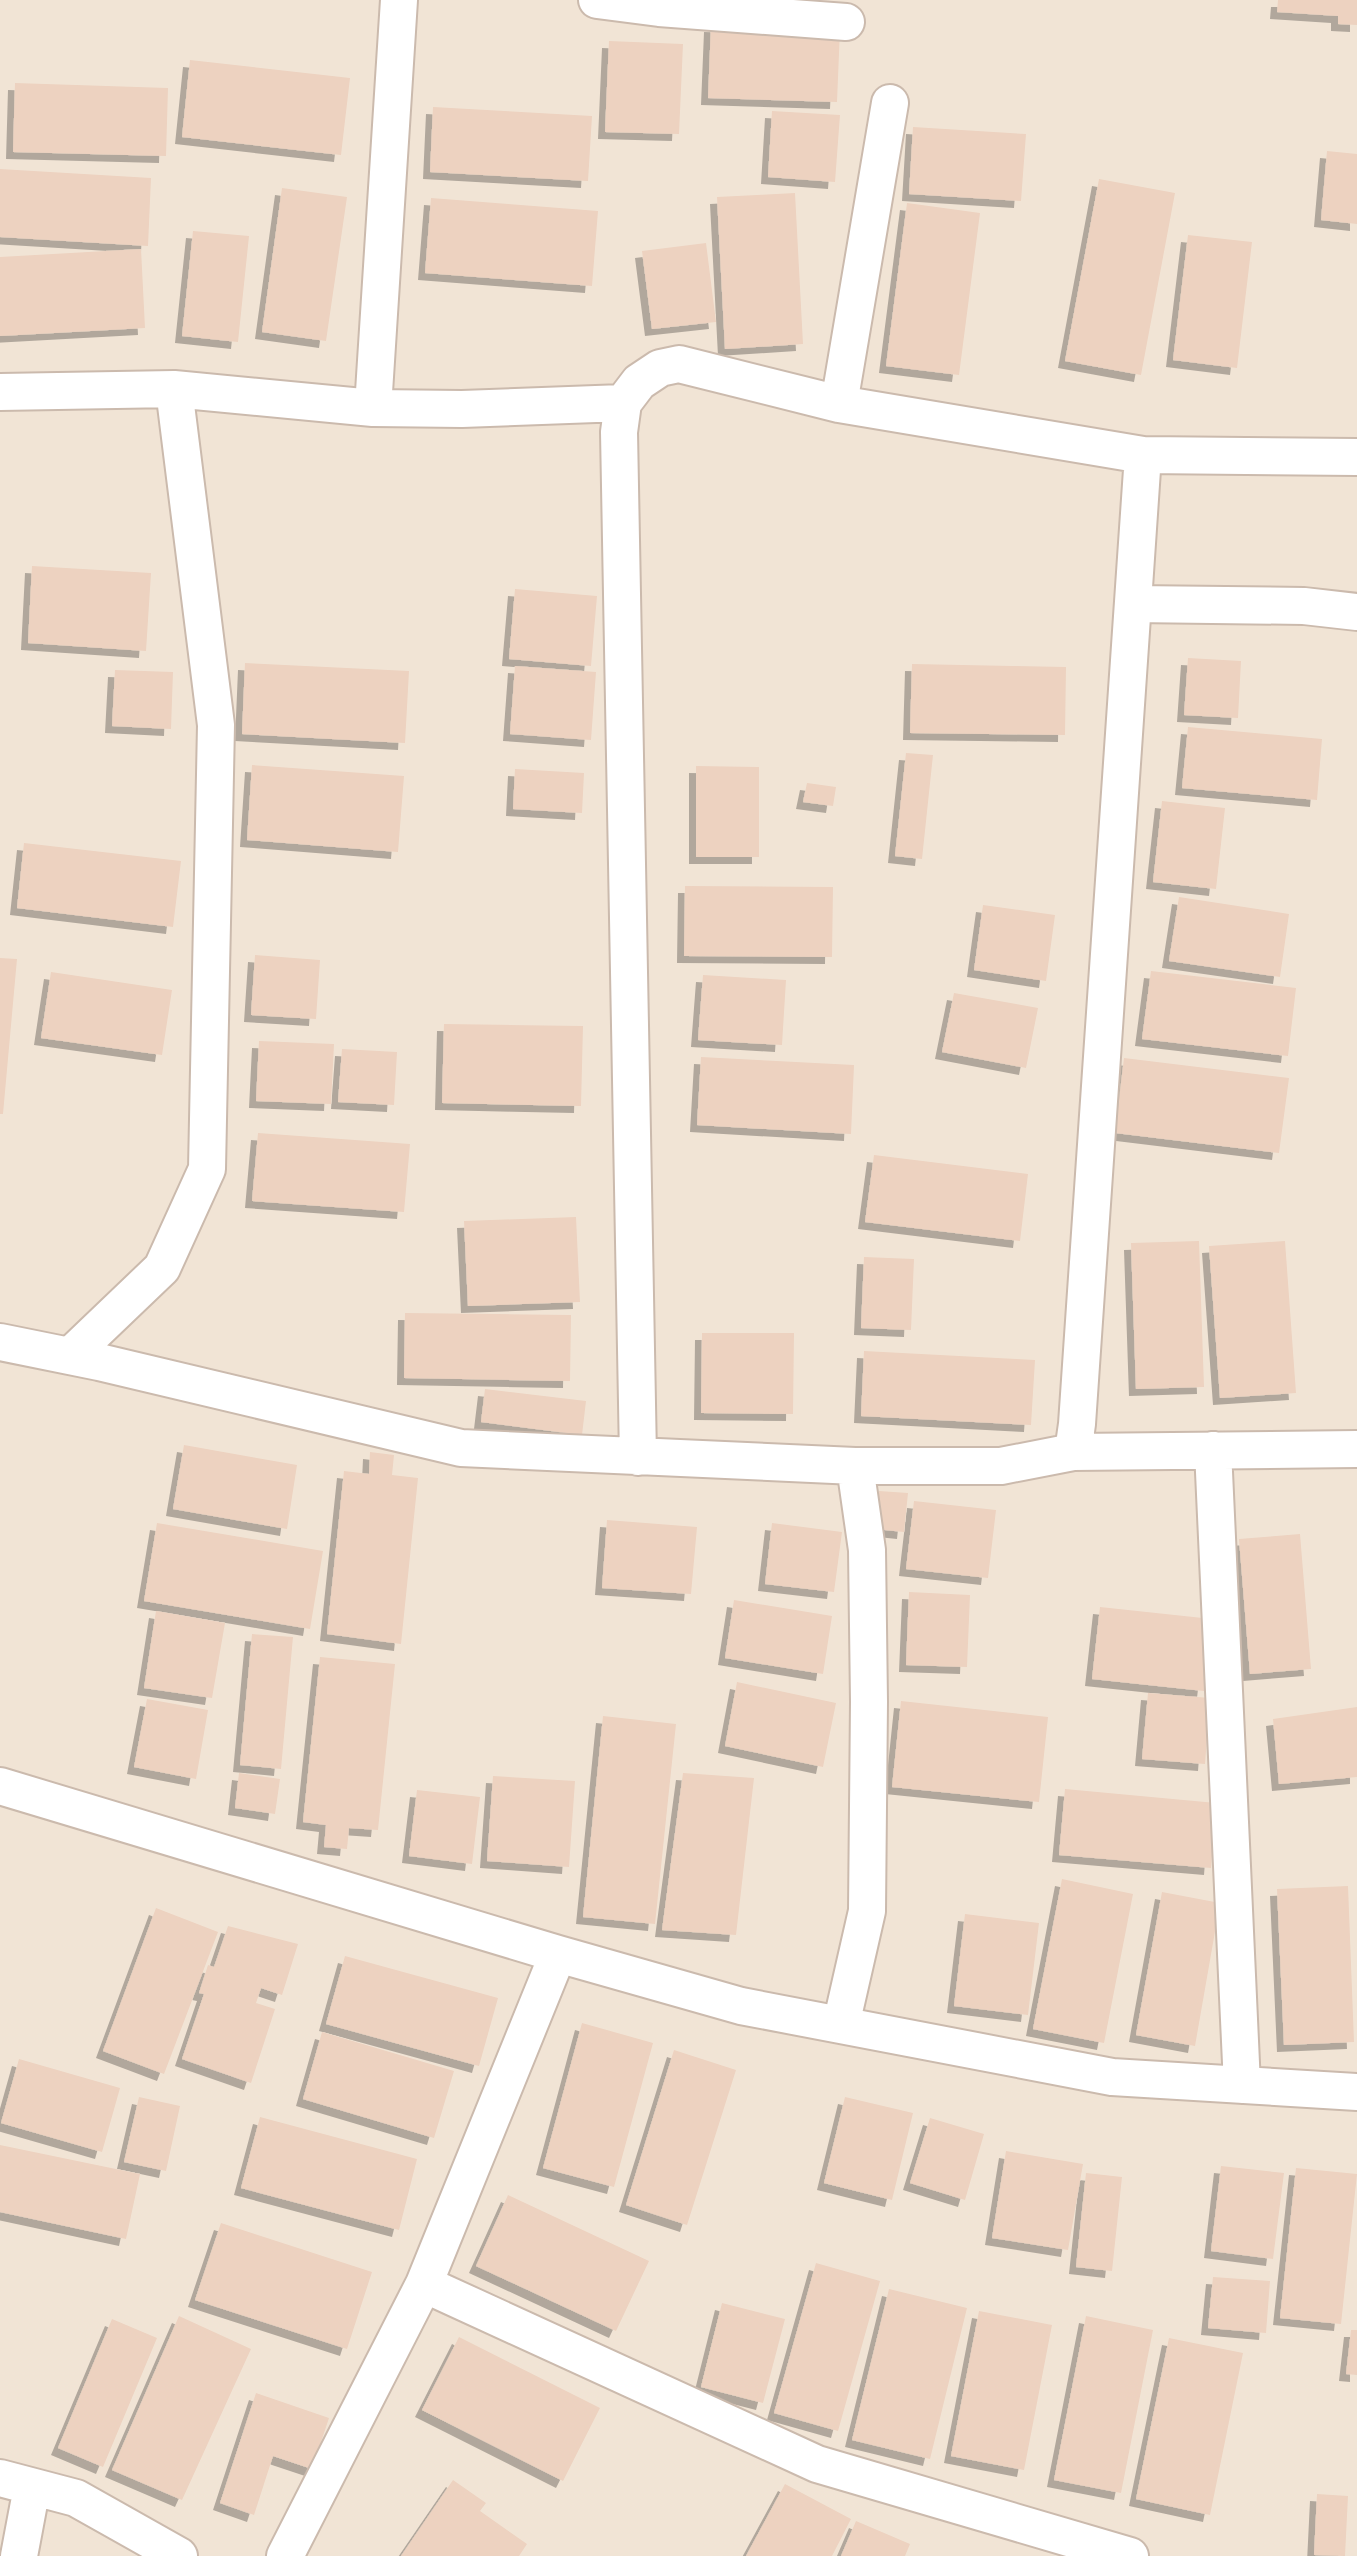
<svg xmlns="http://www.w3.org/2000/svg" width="1357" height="2556" viewBox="0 0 1357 2556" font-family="'DejaVu Sans',sans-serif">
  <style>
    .residential { fill: #f1e4d5 }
    .building { fill: #edd2c0; filter: url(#shadow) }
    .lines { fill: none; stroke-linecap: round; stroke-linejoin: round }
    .street-casing { stroke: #cbbaad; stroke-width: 40 }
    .street { stroke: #fff; stroke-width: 36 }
  </style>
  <defs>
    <filter id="shadow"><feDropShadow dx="-7" dy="7" stdDeviation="0" flood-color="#0004"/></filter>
  </defs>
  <rect width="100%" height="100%" fill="#faf2e6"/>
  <path class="residential" d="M 0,0 L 1357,0 L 1357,2556 L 0,2556 Z"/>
  <path class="building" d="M 1278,0 L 1357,0 L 1357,25 L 1338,24 L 1338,16 L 1277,12 Z
    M 711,25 L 840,29 L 837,102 L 708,98 Z
    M 609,41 L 683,44 L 679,134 L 605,132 Z
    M 190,60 L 350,78 L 341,155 L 182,137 Z
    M 15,83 L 168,88 L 166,156 L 13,152 Z
    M 433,107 L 592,116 L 588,181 L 430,172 Z
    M 772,111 L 840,115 L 835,182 L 768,177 Z
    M 913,127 L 1026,134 L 1021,201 L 909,194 Z
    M 1327,151 L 1357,154 L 1357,224 L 1321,220 Z
    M 0,169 L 151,178 L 148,246 L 0,237 Z
    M 1099,179 L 1175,193 L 1141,375 L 1065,361 Z
    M 282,188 L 347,197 L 326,341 L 262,332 Z
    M 795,193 L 803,344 L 725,349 L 717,197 Z
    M 431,198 L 598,211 L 592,286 L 425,273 Z
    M 907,203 L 980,213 L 959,375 L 886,366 Z
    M 193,231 L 249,236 L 238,342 L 182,336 Z
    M 1188,235 L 1252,242 L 1237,368 L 1173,360 Z
    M 706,243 L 716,322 L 652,329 L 642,251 Z
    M 141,249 L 145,328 L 0,336 L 0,257 Z
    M 32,566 L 151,573 L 146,651 L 28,643 Z
    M 515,589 L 597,596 L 591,666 L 509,659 Z
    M 1188,658 L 1241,661 L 1238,718 L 1184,715 Z
    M 245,663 L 409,671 L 405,743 L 242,734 Z
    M 912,664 L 1066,667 L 1065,735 L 910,733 Z
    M 515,666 L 596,672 L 591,740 L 510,734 Z
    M 115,670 L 173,672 L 171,729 L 112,726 Z
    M 1188,727 L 1322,739 L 1317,800 L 1182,788 Z
    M 906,753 L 933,755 L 922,859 L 895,856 Z
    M 252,765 L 404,776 L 398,852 L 247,840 Z
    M 696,766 L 759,767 L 759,857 L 696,857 Z
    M 515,769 L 584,773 L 582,813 L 513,809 Z
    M 807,783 L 836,787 L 833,806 L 803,802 Z
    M 1162,801 L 1225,808 L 1216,889 L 1153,882 Z
    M 24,843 L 181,861 L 173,927 L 17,908 Z
    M 685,886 L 833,887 L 832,957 L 684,956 Z
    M 1179,897 L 1289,914 L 1280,977 L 1169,961 Z
    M 983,905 L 1055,915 L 1046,981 L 974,970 Z
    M 255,955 L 320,960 L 316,1019 L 251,1015 Z
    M 0,958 L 17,959 L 3,1114 L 0,1114 Z
    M 1151,971 L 1296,988 L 1288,1056 L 1142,1039 Z
    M 51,972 L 172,990 L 162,1055 L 41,1038 Z
    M 703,975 L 786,980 L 782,1045 L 698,1040 Z
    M 954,993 L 1038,1008 L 1026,1068 L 942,1052 Z
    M 444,1024 L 583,1026 L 581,1106 L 442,1103 Z
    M 259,1041 L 334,1044 L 331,1104 L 256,1101 Z
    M 342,1049 L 397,1052 L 394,1105 L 338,1102 Z
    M 701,1057 L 854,1065 L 851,1134 L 697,1125 Z
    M 1124,1058 L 1289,1078 L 1279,1153 L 1115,1133 Z
    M 258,1133 L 410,1144 L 404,1212 L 252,1201 Z
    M 874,1155 L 1028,1174 L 1020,1241 L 865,1222 Z
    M 576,1217 L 580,1302 L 468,1306 L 464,1221 Z
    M 1199,1241 L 1204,1387 L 1136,1389 L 1131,1243 Z
    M 1285,1241 L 1296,1393 L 1220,1398 L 1209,1246 Z
    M 864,1257 L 914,1259 L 911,1330 L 861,1328 Z
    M 405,1313 L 571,1315 L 570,1381 L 404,1378 Z
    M 702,1333 L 794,1333 L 793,1414 L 701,1413 Z
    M 864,1351 L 1035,1360 L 1031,1425 L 861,1416 Z
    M 485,1389 L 586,1401 L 582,1435 L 481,1422 Z
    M 184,1445 L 297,1465 L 287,1529 L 173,1509 Z
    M 370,1452 L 394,1455 L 392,1475 L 418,1478 L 401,1644 L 327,1634 L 344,1471 L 369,1474 Z
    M 879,1491 L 908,1493 L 904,1532 L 875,1529 Z
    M 914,1501 L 996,1510 L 988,1578 L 906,1569 Z
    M 607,1520 L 697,1527 L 691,1594 L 602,1588 Z
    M 157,1523 L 323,1551 L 310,1629 L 144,1601 Z
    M 772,1523 L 842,1532 L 834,1592 L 765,1584 Z
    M 1300,1534 L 1311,1669 L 1250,1674 L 1239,1539 Z
    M 909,1592 L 970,1595 L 967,1667 L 906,1665 Z
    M 734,1600 L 832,1616 L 823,1674 L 725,1658 Z
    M 1100,1607 L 1212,1619 L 1204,1691 L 1092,1679 Z
    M 156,1611 L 225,1623 L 212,1698 L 144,1688 Z
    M 252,1634 L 293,1637 L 281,1769 L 240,1765 Z
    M 320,1657 L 395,1664 L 378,1830 L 349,1828 L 347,1849 L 324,1847 L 326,1825 L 303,1822 Z
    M 737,1682 L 836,1703 L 823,1767 L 725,1746 Z
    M 1148,1693 L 1210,1698 L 1205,1764 L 1142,1759 Z
    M 147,1699 L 208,1710 L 196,1779 L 134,1767 Z
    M 901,1701 L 1048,1717 L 1039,1802 L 892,1787 Z
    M 1357,1707 L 1357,1777 L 1279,1784 L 1273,1719 Z
    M 603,1716 L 676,1724 L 655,1924 L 583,1917 Z
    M 239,1773 L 280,1779 L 275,1814 L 235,1808 Z
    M 683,1773 L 754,1778 L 736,1935 L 662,1930 Z
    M 493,1776 L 575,1781 L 569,1867 L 487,1861 Z
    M 1065,1789 L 1216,1803 L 1211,1868 L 1059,1855 Z
    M 417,1790 L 480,1797 L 472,1864 L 409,1856 Z
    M 1062,1879 L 1133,1894 L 1104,2043 L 1033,2029 Z
    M 1348,1886 L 1354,2042 L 1284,2045 L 1277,1889 Z
    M 1162,1892 L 1220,1903 L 1195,2046 L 1136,2035 Z
    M 156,1908 L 218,1932 L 164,2074 L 103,2051 Z
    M 965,1914 L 1039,1923 L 1028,2015 L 954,2006 Z
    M 228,1926 L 298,1944 L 282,1995 L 261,1988 L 256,2003 L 275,2009 L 251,2083 L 182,2059 L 204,1994 L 199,1993 L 208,1965 L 214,1967 Z
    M 345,1956 L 498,1998 L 479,2066 L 326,2024 Z
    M 582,2023 L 653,2043 L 614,2187 L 543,2168 Z
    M 322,2032 L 454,2071 L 434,2138 L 303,2099 Z
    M 674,2050 L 736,2070 L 687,2225 L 626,2205 Z
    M 19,2059 L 120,2088 L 102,2152 L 1,2123 Z
    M 139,2097 L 180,2106 L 166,2171 L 124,2162 Z
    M 845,2097 L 913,2113 L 892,2200 L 824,2183 Z
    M 260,2117 L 417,2159 L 399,2230 L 241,2188 Z
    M 930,2118 L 984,2134 L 965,2200 L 910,2183 Z
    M 0,2145 L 140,2174 L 126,2239 L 0,2212 Z
    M 1006,2151 L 1083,2164 L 1068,2250 L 992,2238 Z
    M 1221,2166 L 1284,2173 L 1273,2259 L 1211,2251 Z
    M 1296,2168 L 1357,2174 L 1341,2324 L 1280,2318 Z
    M 1086,2173 L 1122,2177 L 1112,2271 L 1076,2267 Z
    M 508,2195 L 649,2261 L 616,2331 L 476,2266 Z
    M 221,2223 L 372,2272 L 347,2349 L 195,2300 Z
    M 816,2263 L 880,2281 L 838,2431 L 774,2413 Z
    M 1213,2277 L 1270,2281 L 1266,2333 L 1208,2328 Z
    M 889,2289 L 967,2308 L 930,2459 L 852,2440 Z
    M 722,2303 L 785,2319 L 763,2403 L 701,2387 Z
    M 979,2311 L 1052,2325 L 1024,2470 L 951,2456 Z
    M 179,2316 L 251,2349 L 182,2500 L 112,2470 Z
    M 1086,2316 L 1153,2330 L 1121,2493 L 1054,2480 Z
    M 112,2319 L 157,2338 L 103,2467 L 58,2448 Z
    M 1351,2330 L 1357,2330 L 1357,2375 L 1346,2374 Z
    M 459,2337 L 600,2408 L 563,2481 L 422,2410 Z
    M 1169,2338 L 1243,2353 L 1210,2515 L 1136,2499 Z
    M 256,2393 L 329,2418 L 312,2469 L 273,2456 L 254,2515 L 220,2503 Z
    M 453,2480 L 486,2503 L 480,2511 L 527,2544 L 519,2556 L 401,2556 Z
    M 785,2484 L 851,2519 L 832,2556 L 746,2556 Z
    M 1317,2494 L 1348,2496 L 1345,2556 L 1314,2555 Z
    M 856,2521 L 910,2544 L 905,2556 L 841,2556 Z"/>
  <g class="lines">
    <defs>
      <path id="street" d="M 597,0 L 659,8 L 846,22
        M 0,392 L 174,389 L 373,408 L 462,409 L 623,403
        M 839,404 L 890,103
        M 373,408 L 399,0
        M 1133,604 L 1304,606 L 1357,612
        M 0,1342 L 99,1362 L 461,1448 L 855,1466 L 1001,1466 L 1073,1452 L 1077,1424 L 1143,455
        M 70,1356 L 162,1268 L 207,1169 L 216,725 L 174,389
        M 1213,1450 L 1242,2085
        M 1073,1452 L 1357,1449
        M 638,1457 L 619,432 L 623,403 L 639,382 L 660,368 L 679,364 L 839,404 L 1143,455 L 1357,457
        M 0,1786 L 558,1954 L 741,2006 L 1112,2077 L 1357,2092
        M 841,2025 L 867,1911 L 869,1702 L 867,1550 L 855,1466
        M 424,2284 L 817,2464 L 1130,2556
        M 0,2478 L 76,2498 L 179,2556
        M 19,2556 L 32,2487
        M 285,2556 L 424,2284 L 558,1954"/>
    </defs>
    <use href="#street" class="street-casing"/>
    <use href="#street" class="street"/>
  </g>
</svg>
